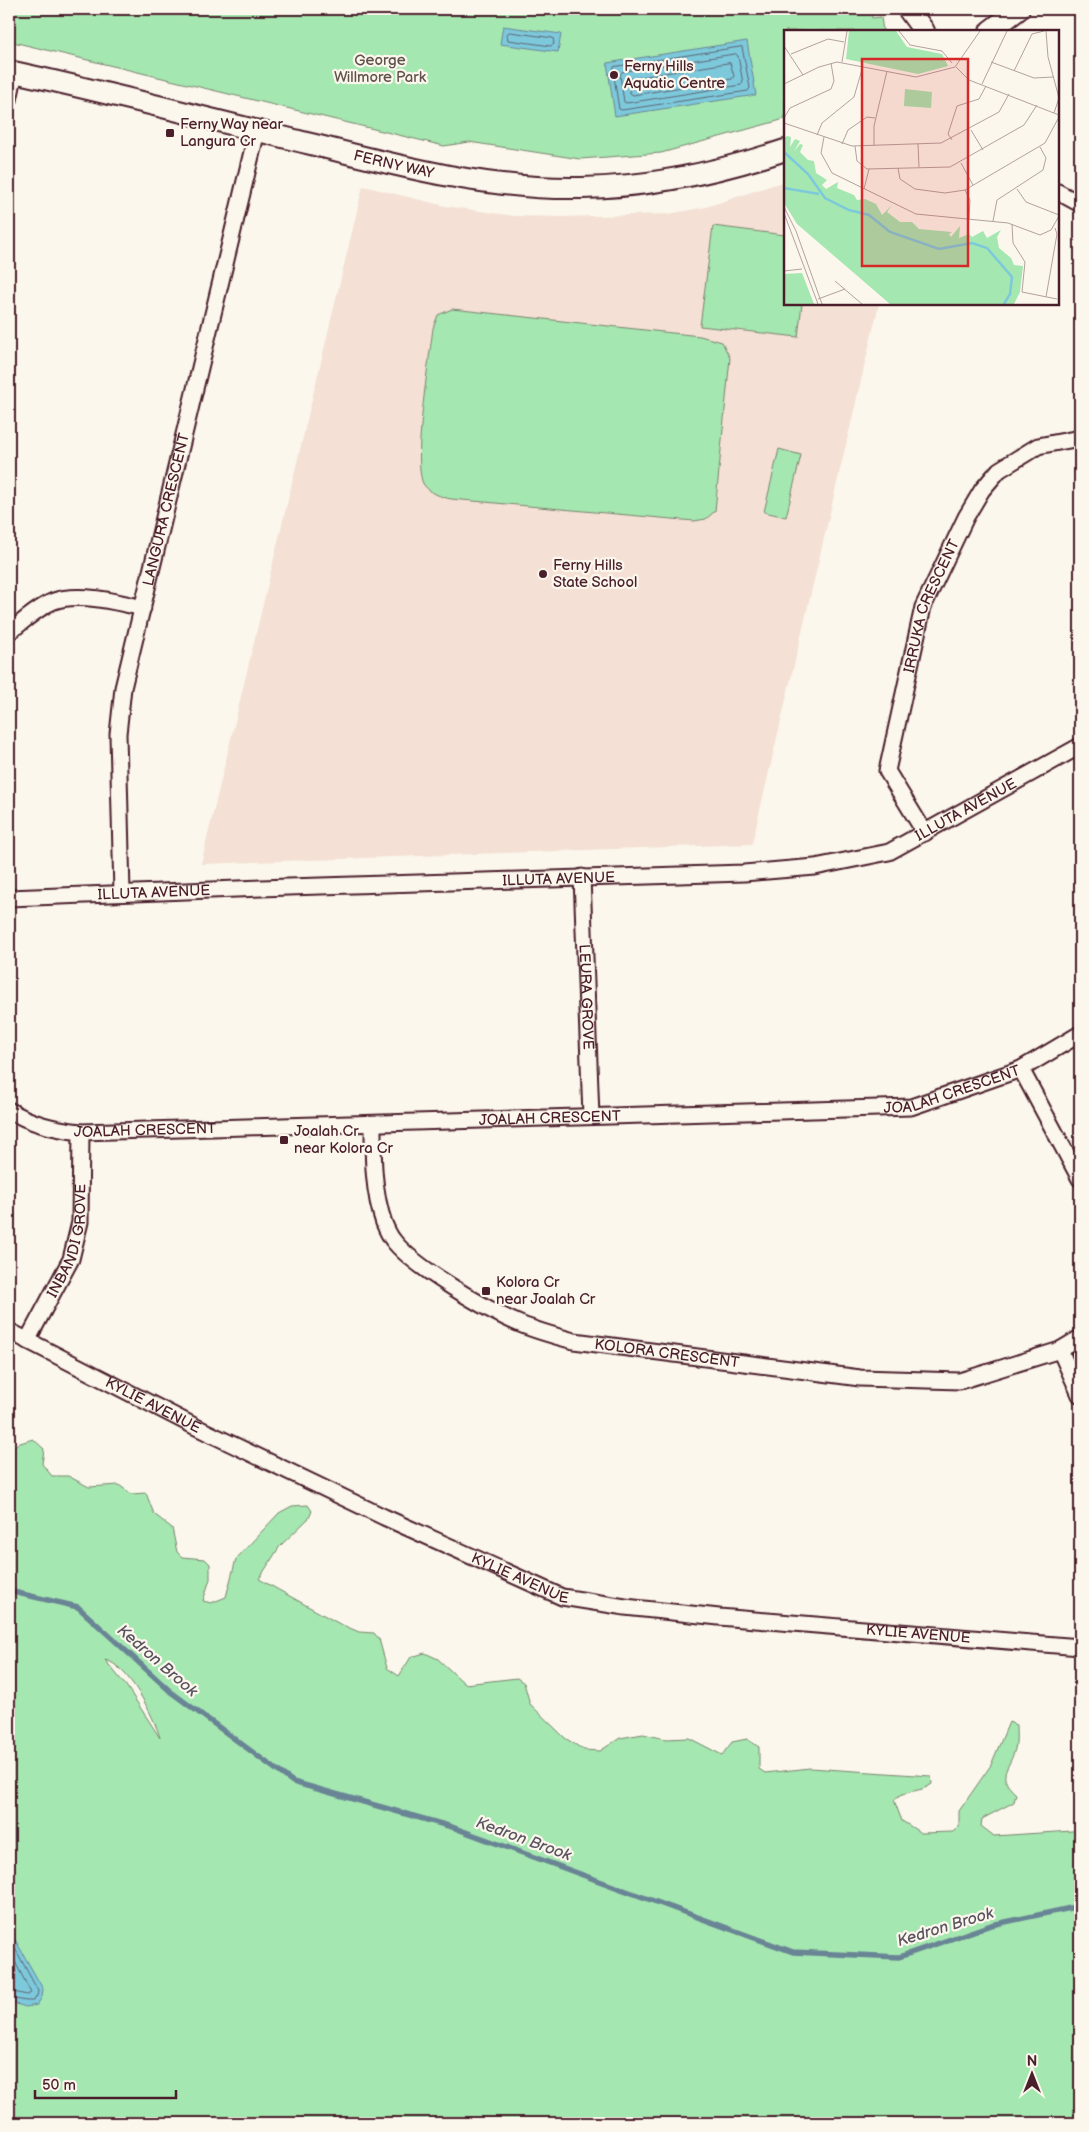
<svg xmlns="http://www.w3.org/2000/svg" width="1089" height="2132" viewBox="0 0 1089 2132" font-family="'Balsamiq Sans',sans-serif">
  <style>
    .built { fill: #f4e0d4 }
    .green { fill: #a5e7b0; stroke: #78836e; fill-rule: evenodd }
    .water { fill: #7dc9dc; stroke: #698595 }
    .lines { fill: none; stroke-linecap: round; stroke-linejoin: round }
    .shore { stroke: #5e6372; stroke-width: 1 }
    .stream { stroke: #698595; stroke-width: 5.5 }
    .street-casing { stroke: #4a1f2b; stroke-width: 19 }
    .secondary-casing { stroke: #4a1f2b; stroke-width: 24 }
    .street { stroke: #fbf7ec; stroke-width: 15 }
    .secondary { stroke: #fbf7ec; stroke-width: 20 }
    .poi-dot { fill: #4a1f2b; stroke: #fbf7ec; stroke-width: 2 }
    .labels { text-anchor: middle; stroke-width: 4.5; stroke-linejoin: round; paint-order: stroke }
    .park-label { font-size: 15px; fill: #61514c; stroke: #fbf7ec }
    .poi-label { font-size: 15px; fill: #4a1f2b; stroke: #fbf7ec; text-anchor: start }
    .street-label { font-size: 15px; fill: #4a1f2b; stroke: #fbf7ec }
    .water-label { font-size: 16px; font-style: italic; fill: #595260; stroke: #fbf7ec }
    .inset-river { fill: none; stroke: #7dc9dc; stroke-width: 2.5 }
    .inset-road { fill: none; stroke: #b4a19f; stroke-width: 1 }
    .view { fill: #d62828; fill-opacity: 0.15; stroke: #d62828; stroke-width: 2.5 }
    .inset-edge { fill: none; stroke: #4a1f2b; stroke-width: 2.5 }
  </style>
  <rect width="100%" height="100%" fill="#fbf7ec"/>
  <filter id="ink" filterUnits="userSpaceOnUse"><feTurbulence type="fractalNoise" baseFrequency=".02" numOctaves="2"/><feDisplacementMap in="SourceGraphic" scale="10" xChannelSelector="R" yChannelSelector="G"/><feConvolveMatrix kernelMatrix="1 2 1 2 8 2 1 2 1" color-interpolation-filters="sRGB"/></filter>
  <g filter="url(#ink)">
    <path class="built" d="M 785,181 L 785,304 L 879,304 L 752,844 L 201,864 L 363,186 L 445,206 L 514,216 L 562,217 L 669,214 L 706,207 Z"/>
    <path class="green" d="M 9,9 L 871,9 L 872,18 L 881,17 L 883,31 L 785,31 L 785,119 L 661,153 L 580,159 L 469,142 L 444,146 L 9,41 Z
      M 713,226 L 785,235 L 785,304 L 802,304 L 798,337 L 700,326 Z
      M 452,309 L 700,336 L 722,342 L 730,358 L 715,511 L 706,519 L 694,521 L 451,499 C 441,497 430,493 424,485 C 411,467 430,355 433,328 L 438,315 Z
      M 779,449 L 801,455 L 786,517 L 764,512 Z
      M 33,1439 L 44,1449 L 42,1464 L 52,1476 L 68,1476 L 89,1487 L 119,1485 L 131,1494 L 146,1493 L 154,1514 L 172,1528 L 177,1552 L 182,1557 L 205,1559 L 210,1564 L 210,1579 L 203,1601 L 211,1603 L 226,1597 L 236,1559 L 279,1513 L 292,1506 L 308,1505 L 312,1511 L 309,1518 L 280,1546 L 259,1579 L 338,1623 L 359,1632 L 374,1633 L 379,1639 L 387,1668 L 399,1676 L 411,1657 L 425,1653 L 438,1659 L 465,1684 L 517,1678 L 524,1683 L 530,1704 L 565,1738 L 584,1750 L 600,1751 L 620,1738 L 643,1734 L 666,1739 L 689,1738 L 722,1755 L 732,1742 L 747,1739 L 759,1747 L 759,1769 L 765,1773 L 810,1768 L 931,1776 L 932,1784 C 921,1793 904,1789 894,1800 L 902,1821 L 921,1833 L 953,1832 L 959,1826 L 959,1811 L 991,1765 L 1009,1722 L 1016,1725 C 1016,1733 1017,1742 1015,1749 C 1009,1771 995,1775 1016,1794 L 1014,1802 L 982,1819 L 981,1826 L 994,1836 L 1072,1831 L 1079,1829 L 1080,1826 L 1080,2123 L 9,2123 L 9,1450 L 17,1444 ZM 105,1660 C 128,1665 154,1716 160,1738 L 127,1687 Z"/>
    <path class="water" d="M 503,26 L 561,34 L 558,52 L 500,44 Z
      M 747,41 L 756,95 L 615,116 L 607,63 Z
      M 9,1929 L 43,1989 L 42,1997 L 37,2005 L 26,2007 L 9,2002 Z"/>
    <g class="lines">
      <path class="shore" d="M 510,32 L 553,38 L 554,44 L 551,46 L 508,40 L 507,34 Z
        M 742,47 L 750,88 L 748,91 L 622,110 L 619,109 L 613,70 L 614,67 Z
        M 736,54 L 738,56 L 743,83 L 741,85 L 627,103 L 624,102 L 620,75 L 622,72 Z
        M 730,63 L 734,76 L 732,79 L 633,95 L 630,93 L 629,81 L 630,79 Z
        M 9,1937 L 38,1991 L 37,1996 L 33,2001 L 26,2001 L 9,1998
        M 9,1950 L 31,1993 L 27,1995 L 9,1991"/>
      <path class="stream" d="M 9,1591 L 78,1607 L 171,1692 L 293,1782 L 452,1827 L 793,1952 L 899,1957 L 991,1925 L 1080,1906"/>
      <defs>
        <g id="street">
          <path d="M 9,100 L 15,72"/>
          <path d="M 1058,192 L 1080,204"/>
          <path d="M 9,632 C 23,622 38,607 54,601 C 78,592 118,602 143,608"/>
          <path id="s1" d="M 925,833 L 887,771 L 923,607 L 966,517 L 982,490 L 999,470 L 1038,446 L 1080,438"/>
          <path id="s2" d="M 582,877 L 591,1116"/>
          <path id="s3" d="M 122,893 L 118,734 L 123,688 L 257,131"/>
          <path id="s4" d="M 9,898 L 288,887 L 744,873 L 815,867 L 889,852 L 1080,746"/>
          <path d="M 1021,1069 L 1080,1179"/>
          <path id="s5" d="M 9,1110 C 31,1124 55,1129 81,1132 L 911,1107 L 1021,1069 L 1080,1034"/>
          <path id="s6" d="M 373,1125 C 373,1157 373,1192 384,1223 C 386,1228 389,1235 393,1240 C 412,1266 489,1311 520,1324 C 537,1331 555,1336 574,1341 L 860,1378 L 960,1381 L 1060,1350 L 1080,1338"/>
          <path id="s7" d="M 9,1331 L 194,1426 L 384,1517 L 562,1597 L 625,1607 L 719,1617 L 1080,1647"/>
          <path id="s8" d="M 27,1341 L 71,1259 L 80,1222 L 81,1132"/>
          <path d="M 1060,1350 L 1080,1395"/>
        </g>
        <g id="secondary">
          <path d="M 908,9 L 924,31"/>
          <path d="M 990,31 L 1019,9"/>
          <path id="s9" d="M 9,71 C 111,93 213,120 315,145 C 402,167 491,190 582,188 C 652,187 719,172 785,150"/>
        </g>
      </defs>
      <use href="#street" class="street-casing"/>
      <use href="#secondary" class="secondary-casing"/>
      <use href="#street" class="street"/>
      <use href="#secondary" class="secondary"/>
    </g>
  </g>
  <g class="poi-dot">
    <circle cx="614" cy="75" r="5"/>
    <rect x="165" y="128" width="10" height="10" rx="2.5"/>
    <circle cx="543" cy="574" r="5"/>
    <rect x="279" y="1135" width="10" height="10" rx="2.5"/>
    <rect x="481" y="1286" width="10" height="10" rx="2.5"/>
  </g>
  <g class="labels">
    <g class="park-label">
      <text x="380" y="65">George<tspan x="380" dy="17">Willmore Park</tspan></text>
    </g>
    <g class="poi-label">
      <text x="624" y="71">Ferny Hills<tspan x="624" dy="17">Aquatic Centre</tspan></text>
      <text x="180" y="129">Ferny Way near<tspan x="180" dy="17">Langura Cr</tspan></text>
      <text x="553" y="570">Ferny Hills<tspan x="553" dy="17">State School</tspan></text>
      <text x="294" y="1136">Joalah Cr<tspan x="294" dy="17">near Kolora Cr</tspan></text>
      <text x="496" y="1287">Kolora Cr<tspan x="496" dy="17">near Joalah Cr</tspan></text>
    </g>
    <g class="street-label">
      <text dy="5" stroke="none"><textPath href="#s9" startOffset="396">FERNY WAY</textPath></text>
      <text dy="5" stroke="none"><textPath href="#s3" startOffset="389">LANGURA CRESCENT</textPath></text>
      <text dy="5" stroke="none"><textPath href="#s1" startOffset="244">IRRUKA CRESCENT</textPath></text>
      <text dy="5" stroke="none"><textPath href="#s4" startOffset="970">ILLUTA AVENUE</textPath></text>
      <text dy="5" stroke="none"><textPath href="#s4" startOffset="550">ILLUTA AVENUE</textPath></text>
      <text dy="5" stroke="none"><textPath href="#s4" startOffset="145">ILLUTA AVENUE</textPath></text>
      <text dy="5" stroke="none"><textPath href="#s2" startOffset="120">LEURA GROVE</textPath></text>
      <text dy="5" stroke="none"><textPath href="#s5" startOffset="950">JOALAH CRESCENT</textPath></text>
      <text dy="5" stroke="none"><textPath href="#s5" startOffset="545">JOALAH CRESCENT</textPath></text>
      <text dy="5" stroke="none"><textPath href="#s5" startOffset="140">JOALAH CRESCENT</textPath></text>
      <text dy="5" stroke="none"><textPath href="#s8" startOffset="110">INBANDI GROVE</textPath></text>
      <text dy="5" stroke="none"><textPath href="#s6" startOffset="422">KOLORA CRESCENT</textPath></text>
      <text dy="5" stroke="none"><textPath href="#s7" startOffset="162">KYLIE AVENUE</textPath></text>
      <text dy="5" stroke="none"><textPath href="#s7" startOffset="568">KYLIE AVENUE</textPath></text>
      <text dy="5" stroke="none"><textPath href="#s7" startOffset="972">KYLIE AVENUE</textPath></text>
    </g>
    <g class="water-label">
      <text transform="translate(158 1660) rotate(41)" y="6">Kedron Brook</text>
      <text transform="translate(524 1838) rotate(20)" y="6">Kedron Brook</text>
      <text transform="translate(945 1926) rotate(-17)" y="6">Kedron Brook</text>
    </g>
  </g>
  <g transform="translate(784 30)">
    <rect width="275" height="275" fill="#fbf7ec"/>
    <path d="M 65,1 L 112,1 L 123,17 L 158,24 L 164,36 L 134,44 L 62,29 ZM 121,59 L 148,62 L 147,78 L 120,76 ZM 3,106 L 7,107 L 6,117 L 11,109 L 16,111 L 10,121 L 16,114 L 19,115 L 16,122 L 24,130 L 30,131 L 32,143 L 43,150 L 38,155 L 42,159 L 54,152 L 53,158 L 70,165 L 73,170 L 81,169 L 92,174 L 98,185 L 108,175 L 103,182 L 116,192 L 128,192 L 135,199 L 168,202 L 165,204 L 167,207 L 176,196 L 175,208 L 185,204 L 188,207 L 199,201 L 203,208 L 217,200 L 213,207 L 215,218 L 227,228 L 230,235 L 239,236 L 236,262 L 230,274 L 106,274 L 13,194 L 0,173 L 0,108 ZM 18,243 L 30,274 L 0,274 L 0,244 Z" fill="#a5e7b0"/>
    <path class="inset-river" d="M 0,122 L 24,144 L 41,168 L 65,180 L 85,185 L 106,202 L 155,219 L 188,213 L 203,218 L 228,247 L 226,264 L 220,274M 0,158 L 35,164"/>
    <path class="inset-road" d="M 115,1 L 126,15 L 158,21 L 168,33M 262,1 L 264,27 L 275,68 L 270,83M 0,16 L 19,45M 7,24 L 44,9 L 60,12M 58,32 L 63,1M 207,32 L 250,48 L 269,47M 171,37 L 196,1M 172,37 L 185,50 L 275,85M 230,41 L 248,4 L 260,1M 0,54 L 35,37 L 53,32 L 132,47 L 171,37M 198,54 L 223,1M 0,88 L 6,78 L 47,59 L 50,51 L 47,33M 0,93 L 68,116 L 157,113 L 215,82 L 225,64M 187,100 L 199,120M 33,105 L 38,93 L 70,67 L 79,36M 40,107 L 37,123 L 48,143 L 132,184 L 224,193 L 256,205 L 267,200 L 275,186M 168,110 L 164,104 L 173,76 L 195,69 L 202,56M 58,114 L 64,100 L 83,87 L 91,88M 134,114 L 135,137M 71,116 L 73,131 L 83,139 L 166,137 L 240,95 L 253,75M 90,116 L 90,96 L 103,41M 177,133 L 189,155M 114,138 L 116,149 L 131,159 L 161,163 L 181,160 L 261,113 L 275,87M 80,159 L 85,139M 233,159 L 242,172 L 275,185M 181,160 L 186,170 L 185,189M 0,177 L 12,201 L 38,274M 0,183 L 34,274M 209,191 L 213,170 L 259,140 L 262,128 L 256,117M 228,194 L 229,213 L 241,232 L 238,262 L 273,269M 0,241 L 18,239M 51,251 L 78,274M 262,267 L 273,204 L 271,198M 34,269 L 61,259"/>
    <path class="view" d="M 78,29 L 184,29 L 184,236 L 78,236 Z"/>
    <rect width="275" height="275" class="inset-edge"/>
  </g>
  <rect width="1089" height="2132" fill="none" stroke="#fbf7ec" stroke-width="30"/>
  <rect x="15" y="15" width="1059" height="2102" fill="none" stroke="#4a1f2b" stroke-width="2" filter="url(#ink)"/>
  <g transform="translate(1032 2074)" stroke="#fbf7ec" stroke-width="4" paint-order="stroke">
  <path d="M0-4L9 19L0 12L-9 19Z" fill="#4a1f2b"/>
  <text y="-8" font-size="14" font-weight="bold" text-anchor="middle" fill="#4a1f2b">N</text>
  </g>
  <path d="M35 2090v8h141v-8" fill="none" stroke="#4a1f2b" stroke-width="2.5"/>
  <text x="42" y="2090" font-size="15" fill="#4a1f2b" stroke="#fbf7ec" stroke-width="4" paint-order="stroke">50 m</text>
</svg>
